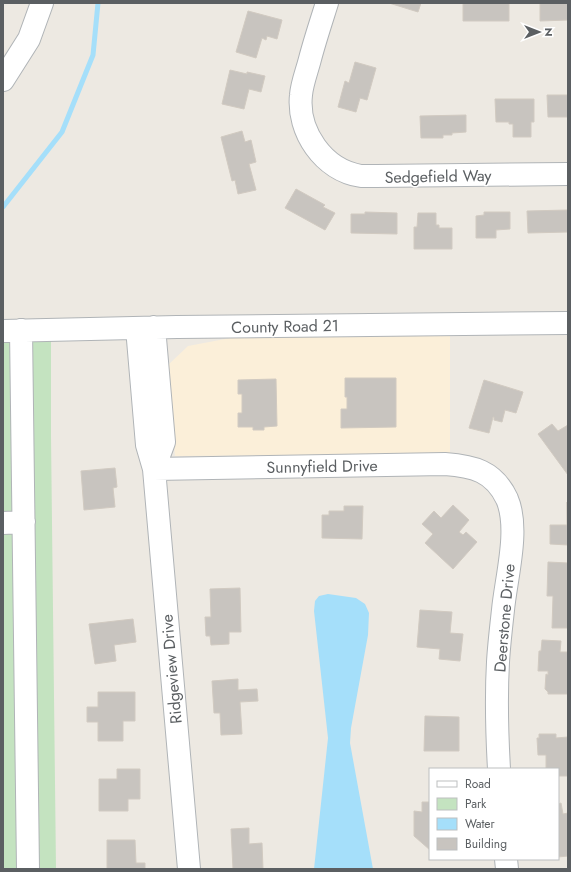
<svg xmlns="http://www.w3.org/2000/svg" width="571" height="872" viewBox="0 0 571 872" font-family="Jost,sans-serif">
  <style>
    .commercial { fill: #fbefd9 }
    .green { fill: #c4e3c0 }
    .water { fill: #a5dffa }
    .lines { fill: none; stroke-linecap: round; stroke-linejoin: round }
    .stream { stroke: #a5dffa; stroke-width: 5 }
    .building { fill: #c8c4bf; stroke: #d1cac1 }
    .minor-casing { stroke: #b0b4b7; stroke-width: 24 }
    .minor { stroke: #fff; stroke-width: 22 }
    .labels { text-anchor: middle; stroke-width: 3; stroke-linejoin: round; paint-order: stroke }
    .street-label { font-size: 16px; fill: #5b5f62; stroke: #fff }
  </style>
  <rect width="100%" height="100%" fill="#ede9e2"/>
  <path class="commercial" d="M 450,333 L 450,454 L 175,456 L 167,366 L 188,346 L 241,336 Z"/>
  <path class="green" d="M 51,340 L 51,436 L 56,869 L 3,869 L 3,341 Z"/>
  <path class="water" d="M 328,594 L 356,598 L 365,604 L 369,613 L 368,635 L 351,728 L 350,743 L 373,869 L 314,869 L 328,738 L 314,611 L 315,601 L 319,596 Z"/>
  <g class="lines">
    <path class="stream" d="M 3,207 L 62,132 L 93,55 L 98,3"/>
  </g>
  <path class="building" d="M 389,3 L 421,3 L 418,12 Z
    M 463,3 L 509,3 L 509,21 L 463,21 Z
    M 540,3 L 568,3 L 568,20 L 540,21 Z
    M 248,11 L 282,20 L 277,39 L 267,36 L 266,40 L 262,38 L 256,58 L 236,52 Z
    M 355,62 L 376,68 L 367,100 L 360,98 L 356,112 L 338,107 L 345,81 L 349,83 Z
    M 230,70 L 247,74 L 247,72 L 265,76 L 261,92 L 249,89 L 244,109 L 222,104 Z
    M 547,95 L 568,95 L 568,117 L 548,117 Z
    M 495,99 L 534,99 L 534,122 L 531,122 L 531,137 L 513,137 L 513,124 L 509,124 L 509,122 L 496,122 Z
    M 466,115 L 466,132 L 452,133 L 452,135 L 443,135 L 443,138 L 421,138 L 420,116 Z
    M 242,131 L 245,142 L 251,140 L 256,162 L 249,164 L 256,190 L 238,194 L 235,180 L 232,181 L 221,137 Z
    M 296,189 L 325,205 L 323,207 L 335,213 L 325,230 L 285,208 Z
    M 568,210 L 568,232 L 528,233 L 527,211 Z
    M 365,212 L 397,213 L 397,234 L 351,233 L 351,214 L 365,214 Z
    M 484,212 L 510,212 L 510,229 L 496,230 L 496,238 L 476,238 L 476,216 L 484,215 Z
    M 418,213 L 436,213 L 436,225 L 439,225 L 439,228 L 452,228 L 452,249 L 414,249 L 414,227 L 417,227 Z
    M 345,378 L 396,378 L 396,427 L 341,428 L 341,409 L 347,409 L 347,397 L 345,397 Z
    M 276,379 L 277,426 L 264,427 L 264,430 L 253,430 L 253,427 L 238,427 L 238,413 L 242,413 L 242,394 L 238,394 L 238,380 Z
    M 484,380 L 523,392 L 516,413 L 505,410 L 502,422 L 494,420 L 494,417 L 493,417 L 489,433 L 469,428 Z
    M 552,424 L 558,431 L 568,425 L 568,475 L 538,434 Z
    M 115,468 L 117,487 L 113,488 L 115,507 L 84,510 L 81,471 Z
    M 567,502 L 568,545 L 550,544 L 550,525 L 567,525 Z
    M 453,505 L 469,520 L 459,532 L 463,535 L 466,532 L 477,542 L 453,569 L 425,543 L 433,534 L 422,524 L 434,511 L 441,518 Z
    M 344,506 L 363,506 L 362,539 L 322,538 L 322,515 L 329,515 L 329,511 L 344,511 Z
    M 548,562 L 568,563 L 568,628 L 552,628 L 553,596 L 547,596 Z
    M 240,588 L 241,632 L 229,632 L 229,644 L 211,645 L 210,636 L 206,636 L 205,617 L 211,617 L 210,589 Z
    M 420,610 L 452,612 L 450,633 L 463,634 L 460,661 L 439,659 L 440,649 L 417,647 Z
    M 133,619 L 136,642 L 114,645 L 116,661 L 95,664 L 89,624 Z
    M 542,640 L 561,641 L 560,652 L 568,652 L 568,694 L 548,694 L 548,692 L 545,689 L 546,674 L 548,675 L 548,671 L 538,671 L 539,651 L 541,651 Z
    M 238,679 L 238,690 L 257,689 L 258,701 L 240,702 L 242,734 L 221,735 L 220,713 L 214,713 L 212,681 Z
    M 98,692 L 135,692 L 135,721 L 123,721 L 123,741 L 98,741 L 98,722 L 87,722 L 87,707 L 98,707 Z
    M 425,716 L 459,717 L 459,751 L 424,751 Z
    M 539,734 L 556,734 L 556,738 L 568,737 L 568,776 L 558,776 L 558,769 L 546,769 L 546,755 L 538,755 L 537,738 L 539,738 Z
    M 117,769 L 140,769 L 140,799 L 128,799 L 128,811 L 99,811 L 99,779 L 117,779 Z
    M 422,802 L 430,802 L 430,850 L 414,836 L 414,811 L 422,812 Z
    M 561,803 L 563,814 L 568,813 L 568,856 L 558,857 L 558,804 Z
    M 249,828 L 249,844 L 262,843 L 263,869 L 233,869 L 231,829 Z
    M 107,840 L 135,840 L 136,863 L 145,863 L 145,869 L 107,869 Z"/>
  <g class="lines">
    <defs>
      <path id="minor" d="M 327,3 C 321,22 315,40 310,59 C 307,71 302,83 301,95 C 297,131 323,170 361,176 C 366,176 371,176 376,176 L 568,174
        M 3,80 L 29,39 L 42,3
        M 137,328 L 147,445 L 154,469 L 189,869
        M 21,330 L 28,869
        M 3,331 L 177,327 L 568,323
        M 154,469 L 445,464 C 473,466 494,471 507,499 C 520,529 506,578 503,610 C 501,628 499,645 498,662 C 496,697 497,734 499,769
        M 154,469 L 164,442 L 154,327
        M 3,523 L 24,522
        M 506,859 L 507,869"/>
    </defs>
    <use href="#minor" class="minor-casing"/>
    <use href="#minor" class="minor"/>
  </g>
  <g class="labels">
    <g class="street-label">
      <text transform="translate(438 176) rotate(-1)" y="6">Sedgefield Way</text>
      <text transform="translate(285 326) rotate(-1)" y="6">County Road 21</text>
      <text transform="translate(322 466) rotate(-1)" y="6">Sunnyfield Drive</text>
      <text transform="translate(504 618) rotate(-85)" y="6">Deerstone Drive</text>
      <text transform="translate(171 669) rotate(-95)" y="6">Ridgeview Drive</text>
    </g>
  </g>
  <rect width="571" height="872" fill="none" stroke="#5b5f62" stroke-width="8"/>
  <rect x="429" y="768" width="130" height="92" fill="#ffffff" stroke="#bdbfc0"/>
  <rect x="437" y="781" width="20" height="6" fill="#ffffff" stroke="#bdbfc0"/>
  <text x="465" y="788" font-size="12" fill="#5b5f62">Road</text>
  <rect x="437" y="798" width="20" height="12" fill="#c4e3c0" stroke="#bdbfc0"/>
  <text x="465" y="808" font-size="12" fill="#5b5f62">Park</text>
  <rect x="437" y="818" width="20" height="12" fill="#a5dffa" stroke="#bdbfc0"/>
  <text x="465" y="828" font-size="12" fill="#5b5f62">Water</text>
  <rect x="437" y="838" width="20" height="12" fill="#c8c4bf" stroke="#bdbfc0"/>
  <text x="465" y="848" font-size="12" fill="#5b5f62">Building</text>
  <g transform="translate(539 32) rotate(90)" stroke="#ffffff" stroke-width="3" paint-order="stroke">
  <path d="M0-3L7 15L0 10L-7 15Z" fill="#5b5f62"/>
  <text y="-6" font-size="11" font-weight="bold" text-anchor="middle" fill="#5b5f62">N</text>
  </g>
</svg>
